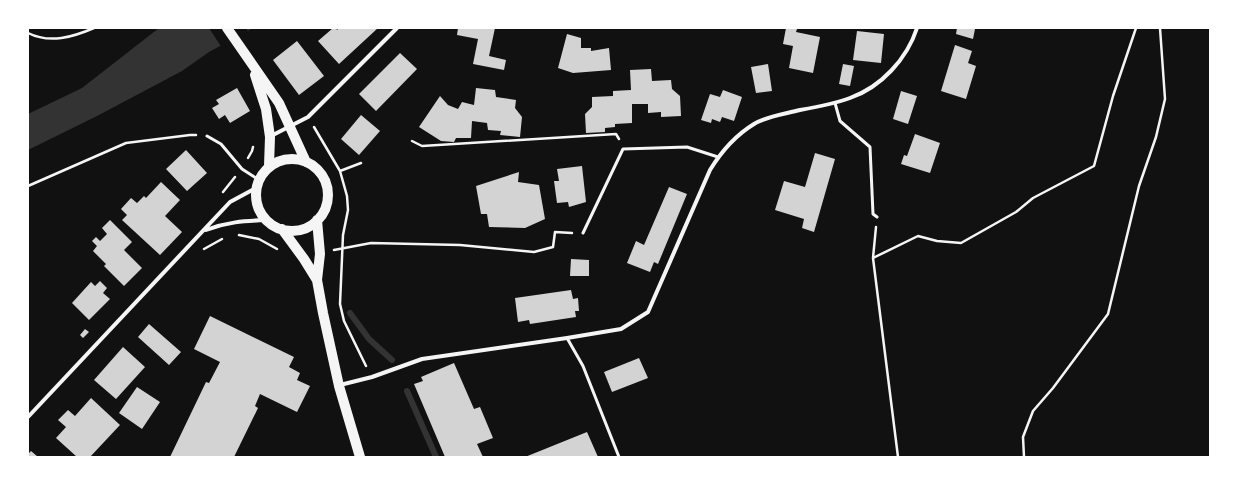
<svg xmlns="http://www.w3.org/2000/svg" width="1238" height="485" viewBox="0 0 1238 485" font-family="Spectral,serif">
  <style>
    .water { fill: #333 }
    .pier { fill: #111 }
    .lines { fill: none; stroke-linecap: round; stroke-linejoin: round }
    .stream { stroke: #333; stroke-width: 6 }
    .building { fill: #d3d3d3 }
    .path { stroke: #f5f5f5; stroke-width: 2.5 }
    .service { stroke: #f5f5f5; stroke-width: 3 }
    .minor { stroke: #f5f5f5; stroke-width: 4 }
    .primary { stroke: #f5f5f5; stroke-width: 10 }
  </style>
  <rect width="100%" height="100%" fill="#111"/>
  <path class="water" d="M 159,28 L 253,28 L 209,52 L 182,71 L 97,116 L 28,150 L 28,114 L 82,88 Z"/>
  <path class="pier" d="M 209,28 L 246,28 L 249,33 L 222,48 Z"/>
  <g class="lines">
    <path class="stream" d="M 350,313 L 369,339 L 392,360
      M 407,391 L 436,457"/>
  </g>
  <path class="building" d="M 333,28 L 336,28 L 337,30 L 339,28 L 378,28 L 339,64 L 318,41 Z
    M 458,28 L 495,28 L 489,56 L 506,60 L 504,70 L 473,64 L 478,39 L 457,35 Z
    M 786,28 L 797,29 L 796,32 L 820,37 L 813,73 L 789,68 L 793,46 L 783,44 Z
    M 957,28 L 971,28 L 975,29 L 973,39 L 956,34 Z
    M 857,31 L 884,34 L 881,63 L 853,60 Z
    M 567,34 L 581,38 L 581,48 L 591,48 L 591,51 L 609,48 L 611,70 L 573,73 L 558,68 Z
    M 297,41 L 324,76 L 299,95 L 273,60 Z
    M 955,45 L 972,51 L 968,63 L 976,66 L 966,99 L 941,91 Z
    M 400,53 L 417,69 L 376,111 L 359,94 Z
    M 768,64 L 772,91 L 756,93 L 751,67 Z
    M 843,64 L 854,66 L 850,86 L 839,84 Z
    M 651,69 L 652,81 L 671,80 L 672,89 L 680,96 L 681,116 L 661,117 L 661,112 L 648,113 L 648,104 L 632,104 L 632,123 L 615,124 L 615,127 L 605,128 L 605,132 L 586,133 L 585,114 L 592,107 L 592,97 L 613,96 L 613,91 L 631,90 L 630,70 Z
    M 237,88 L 250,111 L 230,123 L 225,115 L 219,119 L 212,108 L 219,104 L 216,100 Z
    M 476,88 L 495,90 L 496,97 L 516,100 L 515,108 L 522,117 L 520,137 L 500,135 L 501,131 L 488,130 L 487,123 L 472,121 L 471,138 L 456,138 L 454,142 L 441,141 L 419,127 L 440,96 L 448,105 L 458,109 L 462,102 L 474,105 Z
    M 723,90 L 742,97 L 734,121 L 722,117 L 720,122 L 712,119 L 711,123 L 701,120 L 710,94 L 720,97 Z
    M 901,91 L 917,96 L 908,124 L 893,119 Z
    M 361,115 L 380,131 L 359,155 L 341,139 Z
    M 915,134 L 940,143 L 930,173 L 901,164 L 904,155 L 907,156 Z
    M 186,150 L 207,173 L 187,191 L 166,169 Z
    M 815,153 L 835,159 L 814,232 L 802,228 L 804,219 L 775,210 L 784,181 L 805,187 Z
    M 582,166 L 586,202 L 569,207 L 568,202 L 557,203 L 554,181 L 559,181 L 557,169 Z
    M 519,172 L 518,182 L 539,185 L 545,219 L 525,228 L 489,227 L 487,214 L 481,214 L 476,186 Z
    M 161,182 L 180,200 L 165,216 L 182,232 L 160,255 L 122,220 L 127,215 L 121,209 L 131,198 L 137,203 L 144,196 L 146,198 Z
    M 669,187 L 687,194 L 658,264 L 654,262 L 650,272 L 627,263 L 636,241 L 644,245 Z
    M 110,220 L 132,242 L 124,250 L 142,268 L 124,286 L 104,266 L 106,264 L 93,251 L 97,246 L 92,241 L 96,237 L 100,241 L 107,234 L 102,228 Z
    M 571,259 L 589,260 L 589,276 L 570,276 Z
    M 100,281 L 107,288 L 103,293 L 110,299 L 89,320 L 72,303 L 91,282 L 95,286 Z
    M 571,290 L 573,299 L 578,298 L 579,311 L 575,311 L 576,317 L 530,324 L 529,320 L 518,322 L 515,298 Z
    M 210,316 L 294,357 L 289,367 L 300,373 L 297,380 L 310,386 L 297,412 L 260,394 L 255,406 L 258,408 L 234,457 L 170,457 L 206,382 L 209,383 L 220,362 L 194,349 Z
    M 149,324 L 181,352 L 169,365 L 138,337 Z
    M 85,329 L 89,332 L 83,338 L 80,335 Z
    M 123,347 L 145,367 L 116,399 L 94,380 Z
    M 639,358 L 648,378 L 612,392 L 604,372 Z
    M 454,363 L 474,409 L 480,407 L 493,438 L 477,444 L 483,457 L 445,457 L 414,384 L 423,381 L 421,377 Z
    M 137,387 L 160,402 L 142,429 L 119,413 Z
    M 91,398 L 120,425 L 90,457 L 77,457 L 56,438 L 66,427 L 58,420 L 68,410 L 75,416 Z
    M 587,432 L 598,457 L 525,457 Z
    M 31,451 L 38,457 L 28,457 L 28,454 Z"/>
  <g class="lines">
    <path class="path" d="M 28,33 C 50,44 73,37 94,28
      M 314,127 L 340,171 L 347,196 L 348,210 L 343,235 L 340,304 L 344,321 L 366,366
      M 412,141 L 422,146 L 616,134 L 619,139
      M 248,158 L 252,151 L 253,147
      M 340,171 L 361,163
      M 28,186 L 126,143 L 190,135 L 196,135
      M 223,192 L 235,177
      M 876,227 L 873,258 L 898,457
      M 239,235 L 259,239 L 277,249
      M 204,249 L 222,239
      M 334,250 L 371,243 L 460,245 L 534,252 L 553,247 L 555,232 L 572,233
      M 873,258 L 918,236 L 937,241 L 961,243 L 1016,212 L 1033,198 L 1094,166 L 1113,96 L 1136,28
      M 1024,457 L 1023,437 L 1033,411 L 1053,388 L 1108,314 L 1139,186 L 1156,137 L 1165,99 L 1160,28"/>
    <path class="service" d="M 835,103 L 840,121 L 870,147 L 873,214 L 877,217
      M 207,136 L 221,144 L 242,169 L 259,180
      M 583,233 L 623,149 L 687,147 L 718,157
      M 567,338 L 583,366 L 619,457"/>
    <path class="minor" d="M 271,136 L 308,117 L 397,28
      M 206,230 C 227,222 243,221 266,220
      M 340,385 L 372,377 L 422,359 L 567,338 L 621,329 L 648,312 L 710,170 C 721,152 736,135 754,124 C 767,116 785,114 800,110 C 817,107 834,104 850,98 C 881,87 907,59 917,28
      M 28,417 L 230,202 L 256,188"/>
    <path class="primary" d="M 227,28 L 279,103 L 306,162
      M 255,75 L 266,109 L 270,137 L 269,166
      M256 195a36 36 0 1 1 72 0a36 36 0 1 1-72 0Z
      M 317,220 L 320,254 L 317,280 L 323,313 L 339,386 L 360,457
      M 282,229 L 304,259 L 317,280"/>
  </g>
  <rect width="1238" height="485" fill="none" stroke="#ffffff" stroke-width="58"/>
</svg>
